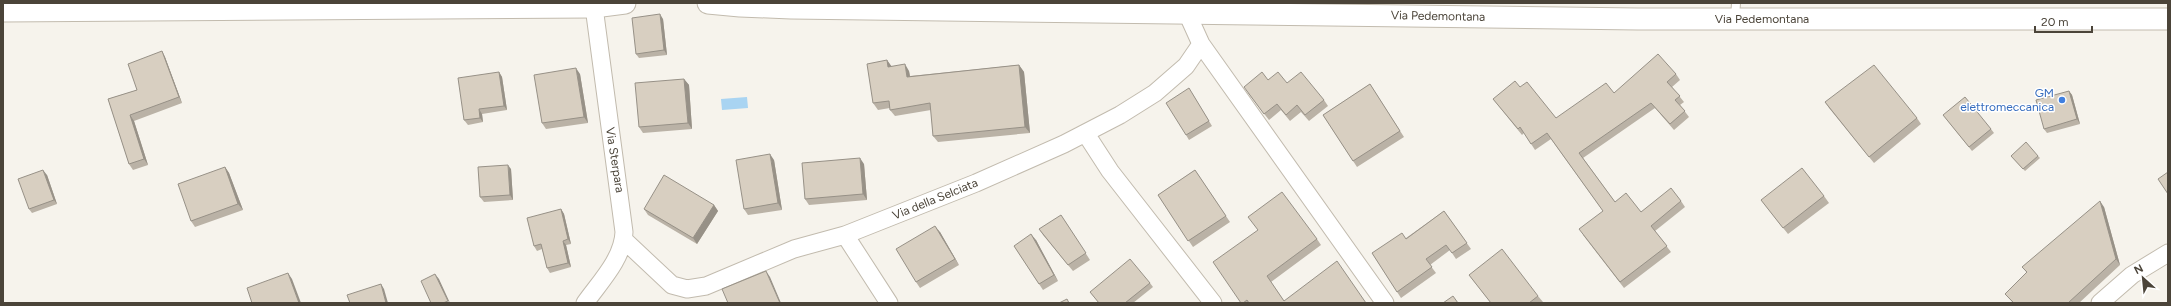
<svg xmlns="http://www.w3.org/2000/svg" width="2171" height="306" viewBox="0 0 2171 306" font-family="Figtree,sans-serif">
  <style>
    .water { fill: #a9d4f2 }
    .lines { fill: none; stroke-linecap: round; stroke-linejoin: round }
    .service-casing { stroke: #c2bbae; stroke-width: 10 }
    .minor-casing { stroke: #c2bbae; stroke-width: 19 }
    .tertiary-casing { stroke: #c2bbae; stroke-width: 23 }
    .service { stroke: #fff; stroke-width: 8 }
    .minor { stroke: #fff; stroke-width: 17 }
    .tertiary { stroke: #fff; stroke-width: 21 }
    .wall { fill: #bab2a6 }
    .shaded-wall { fill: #979187 }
    .building { fill: #d8cfc1; stroke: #979187 }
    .shop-dot { fill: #3f7fe0; stroke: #fff; stroke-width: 1.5 }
    .labels { text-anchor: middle; stroke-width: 3; stroke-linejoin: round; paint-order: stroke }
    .street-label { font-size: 12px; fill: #4b4439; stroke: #fff }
    .shop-label { font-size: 12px; fill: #366cbe; stroke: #fff; text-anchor: end }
  </style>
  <rect width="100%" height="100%" fill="#f6f3ec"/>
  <path class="water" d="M 747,97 L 748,108 L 722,110 L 721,99 Z"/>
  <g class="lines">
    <defs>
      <path id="service" d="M 1735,18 L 1736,3"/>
      <path id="minor" d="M 1201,44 L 1385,303
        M 1086,134 L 1110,171 L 1213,303
        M 845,235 L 889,303
        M 624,240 L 672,285 L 687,289 L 706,286 L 794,249 L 845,235 L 976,183 L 1064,144 L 1120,115 L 1155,93 L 1186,66 L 1201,44 L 1187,13
        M 585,303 C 599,283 623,259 624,232 L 594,7
        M 2100,303 L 2132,275 L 2168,253"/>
      <path id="tertiary" d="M 708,3 L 740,6 L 791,8 L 1638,19 L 2168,19
        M 3,11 L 594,7 L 625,3"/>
    </defs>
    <use href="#service" class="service-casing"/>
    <use href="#minor" class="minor-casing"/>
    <use href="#tertiary" class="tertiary-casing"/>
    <use href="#service" class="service"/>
    <use href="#minor" class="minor"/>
    <use href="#tertiary" class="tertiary"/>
  </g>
  <path class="wall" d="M 663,19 L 667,55 L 639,58 L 636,54 Z
    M 162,51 L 165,57 L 182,103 L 134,121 L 148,165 L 133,170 L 129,164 L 108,99 L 137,90 Z
    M 887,60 L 891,66 L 909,71 L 910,76 L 1019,65 L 1024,72 L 1030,133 L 938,142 L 933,136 L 931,110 L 895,116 L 890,110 L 890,108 L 878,110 L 873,103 Z
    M 499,72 L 502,77 L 507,110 L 482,114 L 483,122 L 468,125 L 464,120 Z
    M 580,74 L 588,123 L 546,129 L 542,123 Z
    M 1676,74 L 1680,80 L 1672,87 L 1684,102 L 1680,105 L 1689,117 L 1674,130 L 1655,108 L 1583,158 L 1615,202 L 1641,212 L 1681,201 L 1685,207 L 1655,231 L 1671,252 L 1624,288 L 1583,235 L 1603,211 L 1551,139 L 1535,150 L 1524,133 L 1522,135 L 1493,99 L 1520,87 L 1556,118 L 1614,93 Z
    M 684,79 L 689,85 L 692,129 L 643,133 L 639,127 Z
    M 1268,80 L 1287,83 L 1324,100 L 1328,106 L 1309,121 L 1301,112 L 1290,121 L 1281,110 L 1269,120 L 1248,93 Z
    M 1370,84 L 1404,137 L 1357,167 L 1323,115 Z
    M 2069,91 L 2072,95 L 2080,124 L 2047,133 L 2044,129 Z
    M 1192,93 L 1212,126 L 1189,140 L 1186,135 Z
    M 1825,102 L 1917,118 L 1921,124 L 1874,163 L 1829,108 Z
    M 1943,115 L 1991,129 L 1994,133 L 1972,151 Z
    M 2011,156 L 2038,156 L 2040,158 L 2025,171 Z
    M 774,160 L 782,210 L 748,215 L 744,209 Z
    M 864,164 L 867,200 L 809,205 L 805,199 Z
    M 225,167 L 229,173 L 243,210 L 195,227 L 191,221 Z
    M 511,169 L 513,200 L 484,202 L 480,197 Z
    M 1195,170 L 1230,222 L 1193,247 L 1158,195 Z
    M 47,175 L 57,204 L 32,213 L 29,209 Z
    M 1824,196 L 1829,203 L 1788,234 L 1761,200 Z
    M 714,205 L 718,211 L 697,244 L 648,215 L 644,209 Z
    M 2104,207 L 2120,265 L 2079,303 L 2013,303 L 2005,294 L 2027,273 L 2022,267 Z
    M 561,209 L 564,214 L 571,244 L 566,245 L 571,267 L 550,273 L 547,268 L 542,249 L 537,251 L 534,246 Z
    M 1444,211 L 1471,249 L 1456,259 L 1450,250 L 1430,265 L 1436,273 L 1401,298 L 1372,253 L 1406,238 Z
    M 1065,221 L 1090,260 L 1073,271 L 1043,235 L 1039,229 Z
    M 1258,230 L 1317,239 L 1321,245 L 1271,282 L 1284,301 L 1366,303 L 1241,303 Z
    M 940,232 L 959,265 L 920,288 L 916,282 Z
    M 1036,240 L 1058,281 L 1043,290 L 1014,246 Z
    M 1469,275 L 1538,296 L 1543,302 L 1542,303 L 1491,303 Z
    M 1150,283 L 1153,287 L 1133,303 L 1099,303 L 1090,292 Z"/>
  <path class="shaded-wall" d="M 660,14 L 663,19 L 667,55 L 664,50 Z
    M 162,51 L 165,57 L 182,103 L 179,97 Z
    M 887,60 L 892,67 L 888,67 Z
    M 905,64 L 909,71 L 911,83 L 907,77 Z
    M 1019,65 L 1024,72 L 1030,133 L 1025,127 Z
    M 576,68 L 580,74 L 588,123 L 584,117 Z
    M 499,72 L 502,77 L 507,110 L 504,106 Z
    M 684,79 L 689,85 L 692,129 L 688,123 Z
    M 2069,91 L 2072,95 L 2080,124 L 2077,119 Z
    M 479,109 L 482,114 L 483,122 L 480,118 Z
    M 130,115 L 134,121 L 148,165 L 144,159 Z
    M 770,154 L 774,160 L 782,210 L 778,203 Z
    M 860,158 L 864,164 L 867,200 L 863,194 Z
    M 508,165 L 511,169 L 513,200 L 510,195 Z
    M 225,167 L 229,173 L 243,210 L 238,204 Z
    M 43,170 L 47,175 L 57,204 L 54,200 Z
    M 2100,201 L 2104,207 L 2120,265 L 2116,259 Z
    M 714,205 L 718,211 L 697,244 L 693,238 Z
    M 561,209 L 564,214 L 571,244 L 568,239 Z
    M 935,226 L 940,232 L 959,265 L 955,259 Z
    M 1031,234 L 1036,240 L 1058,281 L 1054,275 Z
    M 563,241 L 566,245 L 571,267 L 568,263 Z
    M 766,271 L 770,277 L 781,303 L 780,303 Z
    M 288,273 L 292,279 L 301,303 L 299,303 Z
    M 435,274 L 439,279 L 450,303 L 448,301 Z
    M 381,284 L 384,289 L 388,303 L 386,303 Z"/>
  <path class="building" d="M 660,14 L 664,50 L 636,54 L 632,18 Z
    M 162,51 L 179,97 L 130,115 L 144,159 L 129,164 L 108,99 L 137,90 L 128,64 Z
    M 1658,54 L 1676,74 L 1667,82 L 1680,96 L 1675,100 L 1685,111 L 1670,124 L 1651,103 L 1579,153 L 1615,202 L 1626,193 L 1641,212 L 1671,188 L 1681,201 L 1651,226 L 1667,246 L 1620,282 L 1579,229 L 1603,211 L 1547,133 L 1531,144 L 1520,127 L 1518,129 L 1493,99 L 1515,81 L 1520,87 L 1527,82 L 1556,118 L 1606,83 L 1614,93 Z
    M 887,60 L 888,67 L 905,64 L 907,77 L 1019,65 L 1025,127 L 933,136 L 930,103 L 890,110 L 889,101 L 873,103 L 867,64 Z
    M 1874,65 L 1917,118 L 1869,157 L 1825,102 Z
    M 576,68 L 584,117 L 542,123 L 534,75 Z
    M 499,72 L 504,106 L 479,109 L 480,118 L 464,120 L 458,78 Z
    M 1262,72 L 1268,80 L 1278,72 L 1287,83 L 1301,72 L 1324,100 L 1305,115 L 1297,105 L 1286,115 L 1277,104 L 1264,114 L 1244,87 Z
    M 684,79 L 688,123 L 639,127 L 635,83 Z
    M 1370,84 L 1400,131 L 1353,161 L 1323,115 Z
    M 1189,88 L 1209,121 L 1186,135 L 1166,103 Z
    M 2069,91 L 2077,119 L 2044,129 L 2036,100 Z
    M 1965,97 L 1991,129 L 1969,147 L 1943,115 Z
    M 2026,142 L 2038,156 L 2023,169 L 2011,156 Z
    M 770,154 L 778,203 L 744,209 L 736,160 Z
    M 860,158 L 863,194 L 805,199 L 802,163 Z
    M 508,165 L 510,195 L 480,197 L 478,167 Z
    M 225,167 L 238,204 L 191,221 L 178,184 Z
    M 1802,168 L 1824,196 L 1783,228 L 1761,200 Z
    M 43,170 L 54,200 L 29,209 L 18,179 Z
    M 1195,170 L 1226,216 L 1188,241 L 1158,195 Z
    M 2168,172 L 2168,194 L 2158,179 Z
    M 664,175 L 714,205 L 693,238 L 644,209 Z
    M 1282,192 L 1317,239 L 1267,276 L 1284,301 L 1337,261 L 1366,303 L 1249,303 L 1247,300 L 1243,303 L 1241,303 L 1213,262 L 1258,230 L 1248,217 Z
    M 2100,201 L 2116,259 L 2068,303 L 2014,303 L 2005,294 L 2027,272 L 2022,267 Z
    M 561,209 L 568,239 L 563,241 L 568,263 L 547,268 L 541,244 L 534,246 L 527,218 Z
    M 1444,211 L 1467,243 L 1452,253 L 1446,245 L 1426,259 L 1432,267 L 1397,292 L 1372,253 L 1402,233 L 1406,239 Z
    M 1061,215 L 1086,253 L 1068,265 L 1039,229 Z
    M 935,226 L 955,259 L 916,282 L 896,249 Z
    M 1031,234 L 1054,275 L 1039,284 L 1014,246 Z
    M 1502,249 L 1538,296 L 1529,303 L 1491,303 L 1469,275 Z
    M 1130,259 L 1150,283 L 1125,303 L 1099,303 L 1090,292 Z
    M 766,271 L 780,303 L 728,303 L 722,289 Z
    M 288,273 L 299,303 L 252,303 L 247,288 Z
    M 435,274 L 448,301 L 443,303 L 431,303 L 421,281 Z
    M 381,284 L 386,303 L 350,303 L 347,295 Z
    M 1453,296 L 1458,303 L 1443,303 Z
    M 1067,299 L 1069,303 L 1059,303 Z"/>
  <circle class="shop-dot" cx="2062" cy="100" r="4"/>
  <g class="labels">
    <g class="street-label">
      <text transform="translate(1438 16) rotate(1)" y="4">Via Pedemontana</text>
      <text x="1762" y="23">Via Pedemontana</text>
      <text transform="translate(615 160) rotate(81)" y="4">Via Sterpara</text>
      <text transform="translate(935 199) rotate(-22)" y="4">Via della Selciata</text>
    </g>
    <g class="shop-label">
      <text x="2054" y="97">GM<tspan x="2054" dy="14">elettromeccanica</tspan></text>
    </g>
  </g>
  <rect width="2171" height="306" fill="none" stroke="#4b4439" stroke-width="8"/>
  <g transform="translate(2143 278) rotate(333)" stroke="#ffffff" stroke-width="3" paint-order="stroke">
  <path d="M0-3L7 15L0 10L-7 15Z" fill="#4b4439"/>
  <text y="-6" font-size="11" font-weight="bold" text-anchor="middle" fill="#4b4439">N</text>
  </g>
  <path d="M2035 26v6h57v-6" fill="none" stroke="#4b4439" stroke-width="2"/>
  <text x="2041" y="26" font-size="12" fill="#4b4439" stroke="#ffffff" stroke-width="3" paint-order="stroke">20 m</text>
</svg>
